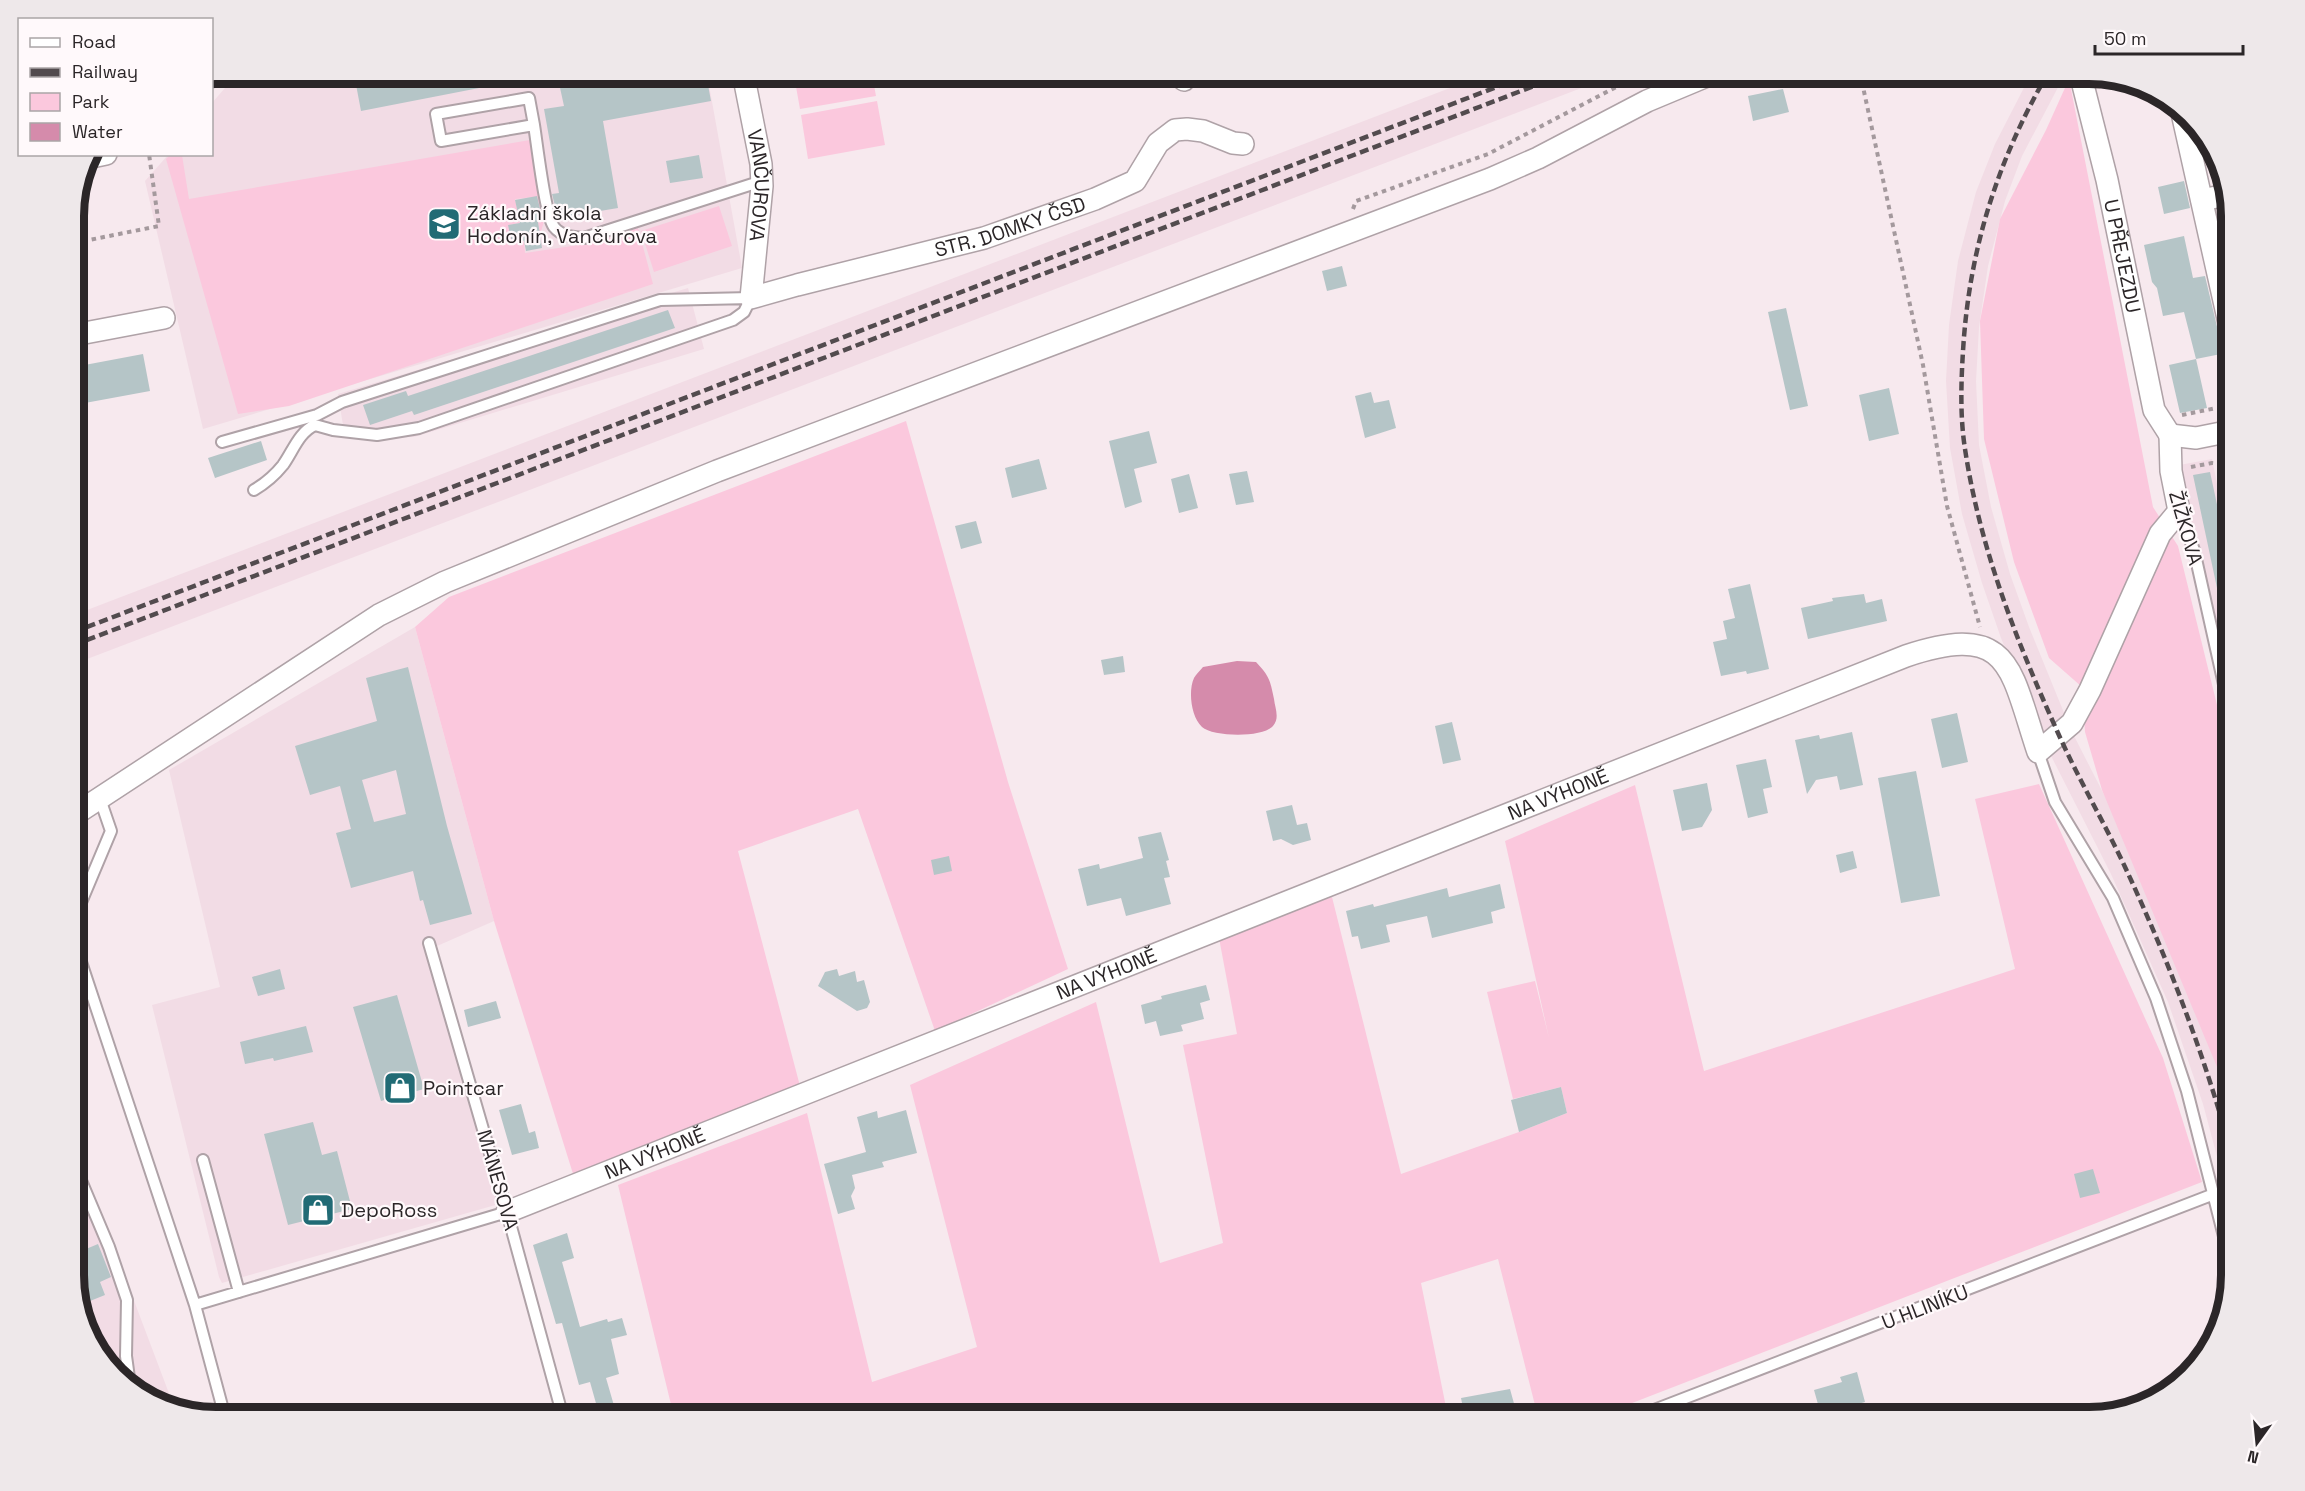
<svg xmlns="http://www.w3.org/2000/svg" width="2305" height="1491" viewBox="0 0 2305 1491" font-family="'Space Grotesk',sans-serif">
  <style>
    .built { fill: #f2dce5 }
    .green { fill: #fbc8dd }
    .water { fill: #d58bab }
    .building { fill: #b5c5c7; fill-rule: evenodd }
    .lines { fill: none; stroke-linecap: round; stroke-linejoin: round }
    .lane-casing { stroke: #afa2a7; stroke-width: 14 }
    .street-casing { stroke: #afa2a7; stroke-width: 24 }
    .path { stroke: #a4999d; stroke-width: 4; stroke-dasharray: 4.5 4.5; stroke-linecap: butt }
    .lane { stroke: #fff; stroke-width: 10 }
    .street { stroke: #fff; stroke-width: 21 }
    .rail { stroke: #524b4e; stroke-width: 4.5; stroke-dasharray: 9 4.5; stroke-linecap: butt }
    .labels { text-anchor: middle; stroke-width: 4.5; stroke-linejoin: round; paint-order: stroke }
    .street-label { font-size: 20px; fill: #2b2628; stroke: #fff9fb }
    .poi-label { font-size: 20px; fill: #2b2628; stroke: #fff9fb; text-anchor: start }
    .rim { fill: none; stroke: #2b2628; stroke-width: 8 }
  </style>
  <rect width="100%" height="100%" fill="#f7e9ee"/>
  <path class="built" d="M 1489,73 L 1618,74 L 74,664 L 74,615 Z
    M 237,74 L 707,74 L 742,268 L 203,429 L 145,181 L 168,155 L 212,154 L 212,103 Z
    M 2031,74 L 2065,74 L 2022,156 L 2005,201 L 1988,266 L 1979,327 L 1976,381 L 1979,445 L 1991,507 L 2010,574 L 2029,627 L 2071,730 L 2138,861 L 2196,992 L 2231,1096 L 2231,1209 L 2203,1104 L 2168,1002 L 2111,874 L 2044,742 L 2001,638 L 1982,583 L 1962,514 L 1950,448 L 1946,381 L 1949,325 L 1958,261 L 1976,192 L 1995,144 Z
    M 688,288 L 704,349 L 414,437 L 345,438 L 338,394 Z
    M 2212,459 L 2231,553 L 2231,723 L 2174,466 Z
    M 415,627 L 494,921 L 428,950 L 506,1202 L 222,1283 L 219,1277 L 152,1005 L 220,987 L 169,770 Z
    M 74,1149 L 133,1298 L 173,1404 L 137,1394 L 93,1346 L 74,1284 Z"/>
  <path class="green" d="M 834,74 L 872,74 L 876,96 L 800,109 L 795,81 Z
    M 2069,79 L 2153,507 L 2178,546 L 2231,762 L 2231,1091 L 2227,1091 L 2102,790 L 2085,732 L 2082,687 L 2049,658 L 2014,562 L 1984,439 L 1980,321 L 2000,219 L 2046,130 Z
    M 877,101 L 885,145 L 808,159 L 801,115 Z
    M 530,140 L 544,213 L 544,221 L 540,235 L 534,197 L 515,199 L 520,223 L 509,225 L 524,241 L 525,253 L 592,243 L 638,228 L 653,284 L 289,406 L 238,414 L 166,159 L 170,155 L 182,155 L 189,199 Z
    M 719,206 L 732,246 L 654,272 L 641,231 Z
    M 906,421 L 1008,782 L 1068,969 L 935,1031 L 858,809 L 738,851 L 800,1086 L 574,1177 L 494,921 L 415,627 L 449,597 Z
    M 2039,784 L 2163,1058 L 2202,1182 L 1596,1417 L 1538,1417 L 1498,1259 L 1421,1283 L 1448,1417 L 674,1417 L 618,1185 L 807,1113 L 872,1382 L 977,1347 L 910,1085 L 1096,1002 L 1160,1263 L 1223,1243 L 1183,1045 L 1237,1034 L 1219,938 L 1332,897 L 1401,1174 L 1519,1132 L 1567,1113 L 1561,1087 L 1513,1099 L 1487,992 L 1535,981 L 1549,1038 L 1505,841 L 1635,785 L 1704,1071 L 2015,969 L 1975,799 Z"/>
  <path class="water" d="M 1237,661 L 1256,662 C 1270,677 1270,680 1274,699 C 1275,708 1280,718 1273,726 C 1263,738 1213,737 1202,727 C 1191,717 1188,691 1194,678 C 1196,674 1200,671 1203,667 Z"/>
  <path class="building" d="M 354,74 L 509,74 L 510,82 L 361,111 Z
    M 557,74 L 706,74 L 711,101 L 603,121 L 618,208 L 558,218 L 552,194 L 559,193 L 544,109 L 564,106 Z
    M 1783,89 L 1789,112 L 1753,121 L 1748,96 Z
    M 699,155 L 703,178 L 670,183 L 666,161 Z
    M 2184,181 L 2190,208 L 2164,214 L 2158,187 Z
    M 537,196 L 543,221 L 538,222 L 542,248 L 526,251 L 524,241 L 512,243 L 508,225 L 520,223 L 515,200 Z
    M 2184,236 L 2193,278 L 2205,276 L 2219,335 L 2226,353 L 2196,359 L 2184,312 L 2163,316 L 2157,288 L 2152,282 L 2144,245 Z
    M 1342,266 L 1347,286 L 1327,291 L 1322,271 Z
    M 1786,308 L 1808,406 L 1790,410 L 1768,312 Z
    M 668,310 L 675,328 L 414,415 L 412,411 L 370,425 L 363,405 L 406,391 L 408,396 Z
    M 143,354 L 150,391 L 74,405 L 74,367 Z
    M 2196,359 L 2207,408 L 2180,413 L 2169,365 Z
    M 1889,388 L 1899,434 L 1869,441 L 1859,395 Z
    M 1371,392 L 1374,403 L 1389,400 L 1396,428 L 1365,438 L 1355,396 Z
    M 1149,431 L 1157,463 L 1134,469 L 1142,502 L 1125,508 L 1109,441 Z
    M 261,441 L 267,460 L 215,478 L 208,458 Z
    M 1039,459 L 1047,489 L 1012,498 L 1005,468 Z
    M 1247,471 L 1254,502 L 1236,505 L 1229,474 Z
    M 2210,472 L 2231,569 L 2231,620 L 2224,621 L 2193,475 Z
    M 1189,474 L 1198,508 L 1179,513 L 1171,479 Z
    M 976,521 L 982,543 L 961,549 L 955,526 Z
    M 1750,584 L 1769,669 L 1747,674 L 1746,671 L 1721,676 L 1713,642 L 1727,639 L 1723,621 L 1735,618 L 1728,589 Z
    M 1864,594 L 1866,603 L 1882,599 L 1887,621 L 1808,639 L 1801,608 L 1833,601 L 1832,598 Z
    M 1123,656 L 1125,672 L 1104,675 L 1101,660 Z
    M 408,667 L 447,826 L 472,914 L 430,925 L 423,900 L 420,901 L 413,871 L 351,888 L 336,833 L 351,829 L 340,786 L 310,795 L 295,746 L 377,721 L 366,678 ZM 396,770 L 406,814 L 374,822 L 362,780 Z
    M 1957,713 L 1968,762 L 1942,768 L 1931,719 Z
    M 1452,722 L 1461,760 L 1443,764 L 1435,726 Z
    M 1852,732 L 1863,785 L 1840,790 L 1837,776 L 1816,780 L 1807,794 L 1795,740 L 1819,735 L 1820,739 Z
    M 1766,759 L 1772,787 L 1763,789 L 1768,813 L 1748,818 L 1736,765 Z
    M 1916,771 L 1940,896 L 1901,903 L 1878,778 Z
    M 1707,783 L 1712,810 L 1702,827 L 1682,831 L 1673,790 Z
    M 1292,805 L 1297,825 L 1307,823 L 1311,840 L 1293,845 L 1281,839 L 1273,841 L 1266,811 Z
    M 1161,832 L 1169,860 L 1166,861 L 1170,877 L 1164,878 L 1171,904 L 1126,916 L 1121,898 L 1087,906 L 1078,869 L 1099,864 L 1100,869 L 1143,858 L 1138,837 Z
    M 1853,851 L 1857,868 L 1840,873 L 1836,855 Z
    M 949,856 L 952,871 L 934,875 L 931,860 Z
    M 1500,884 L 1505,908 L 1491,912 L 1493,923 L 1432,938 L 1427,916 L 1386,925 L 1390,942 L 1361,949 L 1358,936 L 1352,937 L 1346,911 L 1373,904 L 1374,907 L 1447,888 L 1449,897 Z
    M 280,969 L 285,989 L 258,996 L 252,977 Z
    M 837,969 L 839,976 L 855,971 L 857,982 L 864,980 L 870,1002 L 867,1008 L 857,1011 L 818,986 L 825,972 Z
    M 1206,985 L 1210,1000 L 1200,1003 L 1204,1019 L 1181,1025 L 1183,1031 L 1160,1036 L 1156,1021 L 1145,1024 L 1141,1005 L 1162,999 L 1161,996 Z
    M 397,995 L 424,1089 L 381,1101 L 353,1007 Z
    M 496,1001 L 501,1018 L 468,1027 L 464,1010 Z
    M 306,1026 L 313,1052 L 274,1061 L 273,1058 L 245,1064 L 240,1042 Z
    M 1561,1087 L 1567,1113 L 1519,1132 L 1511,1100 Z
    M 521,1104 L 529,1133 L 535,1131 L 539,1148 L 512,1155 L 499,1110 Z
    M 906,1110 L 917,1153 L 882,1162 L 884,1167 L 852,1175 L 855,1188 L 851,1196 L 855,1209 L 838,1214 L 824,1164 L 866,1152 L 857,1117 L 877,1111 L 878,1118 Z
    M 313,1122 L 322,1155 L 337,1151 L 352,1209 L 288,1225 L 264,1134 Z
    M 2093,1169 L 2100,1193 L 2080,1198 L 2074,1174 Z
    M 567,1233 L 574,1258 L 562,1262 L 580,1327 L 607,1319 L 608,1322 L 622,1318 L 627,1335 L 611,1339 L 619,1374 L 606,1378 L 615,1409 L 599,1414 L 590,1382 L 579,1385 L 562,1323 L 556,1324 L 533,1245 Z
    M 98,1244 L 111,1277 L 100,1282 L 105,1295 L 80,1305 L 74,1284 L 74,1254 Z
    M 1857,1372 L 1865,1402 L 1821,1415 L 1814,1390 L 1842,1382 L 1840,1377 Z
    M 1510,1389 L 1518,1418 L 1465,1418 L 1461,1398 Z"/>
  <g class="lines">
    <defs>
      <path id="lane" d="M 534,125 L 529,98 L 436,114 L 441,141 L 534,125 C 537,143 545,216 554,227 C 561,236 573,237 584,238 L 762,181
        M 222,442 L 317,415 L 342,402 L 660,300 L 751,298 L 744,312 L 733,320 L 419,428 L 377,435 L 333,430 L 315,425 C 299,432 293,451 283,465 C 275,475 266,483 254,490
        M 2179,511 L 2194,550 L 2231,716
        M 2038,752 L 2055,802 L 2113,898 L 2156,998 L 2187,1091 L 2231,1264
        M 74,919 L 111,831 L 100,799
        M 74,925 L 79,956 L 195,1305 L 225,1417
        M 429,943 L 507,1212 L 563,1417
        M 203,1160 L 239,1292
        M 74,1164 L 109,1247 L 127,1300 L 126,1356 L 130,1385
        M 195,1305 L 507,1212
        M 1636,1417 L 2214,1194"/>
      <g id="street">
        <path id="s1" d="M 743,73 L 761,164 L 762,186 L 751,298 L 797,285 L 984,238 L 1095,199 L 1135,181 L 1158,143 L 1175,130 L 1187,129 L 1203,131 L 1233,143 L 1243,144"/>
        <path d="M 1183,73 L 1184,80"/>
        <path id="s2" d="M 2080,73 L 2107,180 L 2154,410 L 2170,435"/>
        <path d="M 2182,113 L 2231,332"/>
        <path d="M 87,158 L 106,154"/>
        <path d="M 2202,200 L 2226,195"/>
        <path d="M 74,335 L 164,318"/>
        <path d="M 2170,435 L 2196,438 L 2231,431"/>
        <path d="M 74,815 L 379,615 L 445,582 L 717,471 L 1490,179 L 1538,158 L 1647,101 L 1714,73"/>
        <path id="s3" d="M 507,1212 L 1906,656 C 2011,621 2010,668 2038,752 L 2072,723 L 2090,690 L 2160,534 L 2179,511 L 2171,471 L 2170,435"/>
      </g>
    </defs>
    <use href="#lane" class="lane-casing"/>
    <use href="#street" class="street-casing"/>
    <path class="path" d="M 1860,73 L 1923,365 L 1947,506 L 1980,627
      M 1353,209 L 1356,201 L 1488,154 L 1643,73
      M 74,243 L 159,226 L 149,154
      M 2182,415 L 2231,405
      M 2191,467 L 2212,463 L 2231,465"/>
    <use href="#lane" class="lane"/>
    <use href="#street" class="street"/>
    <path class="rail" d="M 2048,73 C 1997,161 1969,250 1963,351 C 1961,383 1960,417 1965,449 C 1980,549 2017,642 2058,733 C 2078,778 2104,822 2125,867 C 2168,959 2204,1054 2231,1152
      M 74,632 L 1533,73
      M 74,645 L 1568,73"/>
  </g>
  <defs>
    <symbol id="school-square" viewBox="-11 -11 22 22"><rect x="-9" y="-9" width="18" height="18" rx="4" fill="#216b75" stroke="#fff9fb"/><path d="M0-5L7-2L0 1L-7-2ZM-4 1L0 2.5L4 1V4Q0 6-4 4Z" fill="#fff"/></symbol>
    <symbol id="shop-square" viewBox="-11 -11 22 22"><rect x="-9" y="-9" width="18" height="18" rx="4" fill="#216b75" stroke="#fff9fb"/><path d="M-5-2.5h2.3a2.7 3.5 0 0 1 5.4 0H5L5.5 6h-11ZM-1.5-2.5h3a1.5 2.3 0 0 0-3 0Z" fill="#fff"/></symbol>
  </defs>
  <g fill-rule="evenodd">
    <use href="#school-square" x="425" y="205" width="38" height="38"/>
    <use href="#shop-square" x="381" y="1069" width="38" height="38"/>
    <use href="#shop-square" x="299" y="1191" width="38" height="38"/>
  </g>
  <g class="labels">
    <g class="street-label">
      <text dy="7" stroke="none"><textPath href="#s1" startOffset="114">VANČUROVA</textPath></text>
      <text dy="7" stroke="none"><textPath href="#s1" startOffset="496">STR. DOMKY ČSD</textPath></text>
      <text dy="7" stroke="none"><textPath href="#s2" startOffset="188">U PŘEJEZDU</textPath></text>
      <text transform="translate(2186 528) rotate(74)" y="7">ŽIŽKOVA</text>
      <text dy="7" stroke="none"><textPath href="#s3" startOffset="1131">NA VÝHONĚ</textPath></text>
      <text dy="7" stroke="none"><textPath href="#s3" startOffset="645">NA VÝHONĚ</textPath></text>
      <text dy="7" stroke="none"><textPath href="#s3" startOffset="159">NA VÝHONĚ</textPath></text>
      <text transform="translate(498 1180) rotate(74)" y="7">MÁNESOVA</text>
      <text transform="translate(1925 1307) rotate(-21)" y="7">U HLINÍKU</text>
    </g>
    <g class="poi-label">
      <text x="467" y="220">Základní škola<tspan x="467" dy="23">Hodonín, Vančurova</tspan></text>
      <text x="423" y="1095">Pointcar</text>
      <text x="341" y="1217">DepoRoss</text>
    </g>
  </g>
  <path d="M0 0H2305V1491H0ZM216 84H2089A132 132 0 0 1 2221 216V1275A132 132 0 0 1 2089 1407H216A132 132 0 0 1 84 1275V216A132 132 0 0 1 216 84Z" fill="#eee8ea" fill-rule="evenodd"/>
  <path class="rim" d="M216 84H2089A132 132 0 0 1 2221 216V1275A132 132 0 0 1 2089 1407H216A132 132 0 0 1 84 1275V216A132 132 0 0 1 216 84Z"/>
  <rect x="18" y="18" width="195" height="138" fill="#fff9fb" stroke="#aaa5a7" stroke-width="1.5"/>
  <rect x="30" y="38" width="30" height="9" fill="#ffffff" stroke="#aaa5a7" stroke-width="1.5"/>
  <text x="72" y="48" font-size="18" fill="#2b2628">Road</text>
  <rect x="30" y="68" width="30" height="9" fill="#524b4e" stroke="#aaa5a7" stroke-width="1.5"/>
  <text x="72" y="78" font-size="18" fill="#2b2628">Railway</text>
  <rect x="30" y="93" width="30" height="18" fill="#fbc8dd" stroke="#aaa5a7" stroke-width="1.5"/>
  <text x="72" y="108" font-size="18" fill="#2b2628">Park</text>
  <rect x="30" y="123" width="30" height="18" fill="#d58bab" stroke="#aaa5a7" stroke-width="1.5"/>
  <text x="72" y="138" font-size="18" fill="#2b2628">Water</text>
  <g transform="translate(2257 1443) rotate(195)" stroke="#fff9fb" stroke-width="4.5" paint-order="stroke">
  <path d="M0-4.5L10 22L0 15L-10 22Z" fill="#2b2628"/>
  <text y="-9" font-size="16" font-weight="bold" text-anchor="middle" fill="#2b2628">N</text>
  </g>
  <path d="M2095 45v9h148v-9" fill="none" stroke="#2b2628" stroke-width="3"/>
  <text x="2104" y="45" font-size="18" fill="#2b2628" stroke="#fff9fb" stroke-width="4.5" paint-order="stroke">50 m</text>
</svg>
